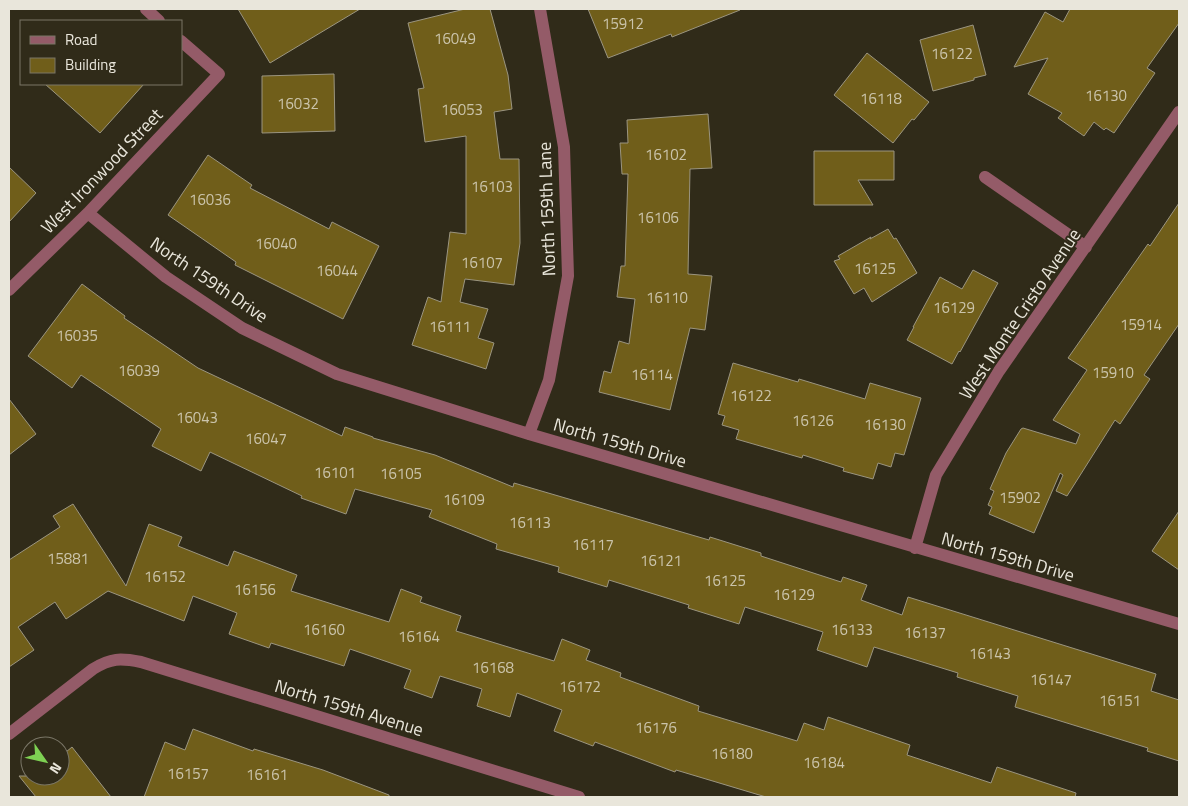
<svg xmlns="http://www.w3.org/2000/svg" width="1188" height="806" viewBox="0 0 1188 806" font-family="'Titillium Web',sans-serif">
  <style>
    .building { fill: #705e1a; stroke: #9b9580 }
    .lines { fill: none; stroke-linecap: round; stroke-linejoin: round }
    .minor { stroke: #945b68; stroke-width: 12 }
    .labels { text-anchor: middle; stroke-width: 4; stroke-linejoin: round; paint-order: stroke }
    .number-label { font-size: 15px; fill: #cbc4ab }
    .street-label { font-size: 18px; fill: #e9e6db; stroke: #302b19 }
  </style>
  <rect width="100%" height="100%" fill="#302b19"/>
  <path class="building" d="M 238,9 L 360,9 L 270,63 Z
    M 465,9 L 490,9 L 508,75 L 512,109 L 494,112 L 500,159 L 519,159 L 520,243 L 514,285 L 465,279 L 460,302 L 488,309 L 478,338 L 494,343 L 486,369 L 412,345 L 428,297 L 441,302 L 450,232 L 466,234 L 466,136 L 425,142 L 418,89 L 424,88 L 408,23 Z
    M 588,9 L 739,9 L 740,10 L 672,37 L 671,34 L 608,58 Z
    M 1070,9 L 1179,9 L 1179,23 L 1147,68 L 1155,73 L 1114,133 L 1106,128 L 1104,130 L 1094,122 L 1084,136 L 1058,118 L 1062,113 L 1028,94 L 1048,58 L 1014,67 L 1045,12 L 1063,22 Z
    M 973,25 L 986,75 L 974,78 L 974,80 L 933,91 L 920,40 Z
    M 867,53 L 929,102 L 914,120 L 912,119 L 893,143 L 834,95 Z
    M 334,74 L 335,131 L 262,133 L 262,76 Z
    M 45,84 L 144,84 L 100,133 Z
    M 708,114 L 712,168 L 690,169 L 688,274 L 712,276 L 705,330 L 690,328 L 670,410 L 599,392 L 604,371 L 611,373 L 619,341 L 629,344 L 635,299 L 617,297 L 621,266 L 625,266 L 628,174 L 622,174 L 620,143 L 628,143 L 627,120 Z
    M 814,151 L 894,151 L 894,180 L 858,180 L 873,205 L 814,205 Z
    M 208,155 L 252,185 L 250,188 L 329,229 L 332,222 L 379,246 L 343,319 L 235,265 L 236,262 L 168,215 Z
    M 9,167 L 36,193 L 9,222 Z
    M 1179,203 L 1179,324 L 1144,375 L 1150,379 L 1120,424 L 1115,420 L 1067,496 L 1056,491 L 1063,475 L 1060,473 L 1034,533 L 989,514 L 992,507 L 988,505 L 994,491 L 990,489 L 1006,453 L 1021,429 L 1023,428 L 1076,444 L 1080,434 L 1053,420 L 1087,370 L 1068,358 L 1148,244 L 1150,246 Z
    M 888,229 L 894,239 L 896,238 L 917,273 L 872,302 L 864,288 L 854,294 L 834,261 L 840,259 L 838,256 L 871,237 L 870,239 Z
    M 973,270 L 998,283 L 960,352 L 959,351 L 952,364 L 907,340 L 914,327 L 913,327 L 940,277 L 962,289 Z
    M 82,284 L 125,316 L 124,318 L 198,368 L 342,436 L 345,427 L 373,437 L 373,438 L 435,455 L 513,487 L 514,483 L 709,540 L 710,537 L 761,553 L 761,556 L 841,582 L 843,577 L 867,585 L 861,600 L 902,615 L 908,597 L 1156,674 L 1151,691 L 1179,700 L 1179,761 L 1147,751 L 1148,748 L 1015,707 L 1018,696 L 957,677 L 958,673 L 874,647 L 867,667 L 817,650 L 823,632 L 745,607 L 739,624 L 688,608 L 689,605 L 609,580 L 607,587 L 558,572 L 559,567 L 496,549 L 497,544 L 429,517 L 432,510 L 355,489 L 346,514 L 301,498 L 302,496 L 210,452 L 201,471 L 152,446 L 161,429 L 81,375 L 72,388 L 28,356 Z
    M 733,363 L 798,382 L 799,379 L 865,399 L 870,383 L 921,398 L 904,455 L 895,453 L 891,467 L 878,463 L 873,479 L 843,471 L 844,468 L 803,455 L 802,458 L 736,439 L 739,430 L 722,425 L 725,416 L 718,414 Z
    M 9,399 L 36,434 L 9,455 Z
    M 73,504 L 126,586 L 149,524 L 182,537 L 178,546 L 228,566 L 234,551 L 297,575 L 291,591 L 389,622 L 401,589 L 422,597 L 420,602 L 461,616 L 456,631 L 554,661 L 562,639 L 590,650 L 586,660 L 621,673 L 620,677 L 699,706 L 698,711 L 797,741 L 804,723 L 824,730 L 828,717 L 910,745 L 907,755 L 991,783 L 997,767 L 1076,793 L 1075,797 L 766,797 L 676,770 L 675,772 L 595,742 L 593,746 L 554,731 L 562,710 L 517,693 L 510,717 L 477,706 L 482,689 L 440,676 L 432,698 L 404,688 L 411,670 L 350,649 L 344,666 L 271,643 L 269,648 L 229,634 L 237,613 L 193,596 L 184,621 L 108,591 L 66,619 L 55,602 L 18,627 L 34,650 L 9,667 L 9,560 L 60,527 L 53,516 Z
    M 1179,511 L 1179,570 L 1152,551 Z
    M 193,729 L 253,751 L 254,749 L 323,770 L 389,795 L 389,797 L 144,797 L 165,742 L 185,750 Z
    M 72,747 L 111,797 L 36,797 L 19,776 L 60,776 L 60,757 Z"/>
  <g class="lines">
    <path class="minor" d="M 146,9 L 159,21
      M 985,177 L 1086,247
      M 88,213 L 166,277 L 242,328 L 337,374 L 529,434 L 1179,624
      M 9,290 L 88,213 L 219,74 L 181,41
      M 529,434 L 549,380 L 568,276 L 564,147 L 540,9
      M 915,548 L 936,475 L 999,371 L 1179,112
      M 9,734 L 93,669 C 111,658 120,658 141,662 L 579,797"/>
  </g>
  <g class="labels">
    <g class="number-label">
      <text x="623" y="29">15912</text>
      <text x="455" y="44">16049</text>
      <text x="952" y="59">16122</text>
      <text x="1106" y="101">16130</text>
      <text x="881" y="104">16118</text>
      <text x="298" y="109">16032</text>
      <text x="462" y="115">16053</text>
      <text x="666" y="160">16102</text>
      <text x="492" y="192">16103</text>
      <text x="210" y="205">16036</text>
      <text x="658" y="223">16106</text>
      <text x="276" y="249">16040</text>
      <text x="482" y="268">16107</text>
      <text x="875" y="274">16125</text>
      <text x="337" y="276">16044</text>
      <text x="667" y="303">16110</text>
      <text x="954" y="313">16129</text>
      <text x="1141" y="330">15914</text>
      <text x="450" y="332">16111</text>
      <text x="77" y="341">16035</text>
      <text x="139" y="376">16039</text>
      <text x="1113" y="378">15910</text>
      <text x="652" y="380">16114</text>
      <text x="751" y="401">16122</text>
      <text x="197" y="423">16043</text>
      <text x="813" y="426">16126</text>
      <text x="885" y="430">16130</text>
      <text x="266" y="444">16047</text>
      <text x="335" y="478">16101</text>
      <text x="401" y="479">16105</text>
      <text x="1020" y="503">15902</text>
      <text x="464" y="505">16109</text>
      <text x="530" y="528">16113</text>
      <text x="593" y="550">16117</text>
      <text x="68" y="564">15881</text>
      <text x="661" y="566">16121</text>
      <text x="165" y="582">16152</text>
      <text x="725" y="586">16125</text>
      <text x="255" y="595">16156</text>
      <text x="794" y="600">16129</text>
      <text x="324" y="635">16160</text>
      <text x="852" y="635">16133</text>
      <text x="925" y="638">16137</text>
      <text x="419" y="642">16164</text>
      <text x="990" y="659">16143</text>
      <text x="493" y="673">16168</text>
      <text x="1051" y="685">16147</text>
      <text x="580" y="692">16172</text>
      <text x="1120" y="706">16151</text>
      <text x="656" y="733">16176</text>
      <text x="732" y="759">16180</text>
      <text x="824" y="768">16184</text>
      <text x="188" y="779">16157</text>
      <text x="267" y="780">16161</text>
    </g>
    <g class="street-label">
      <text transform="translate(102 171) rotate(-46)" y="6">West Ironwood Street</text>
      <text transform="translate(547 209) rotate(-92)" y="6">North 159th Lane</text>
      <text transform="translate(209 280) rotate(34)" y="6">North 159th Drive</text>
      <text transform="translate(1020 314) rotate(-56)" y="6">West Monte Cristo Avenue</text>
      <text transform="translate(620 443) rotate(16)" y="6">North 159th Drive</text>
      <text transform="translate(1008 557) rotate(16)" y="6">North 159th Drive</text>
      <text transform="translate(349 708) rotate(17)" y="6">North 159th Avenue</text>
    </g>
  </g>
  <rect width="1188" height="806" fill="none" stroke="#e9e6db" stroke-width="20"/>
  <rect x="20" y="20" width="162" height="65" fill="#302b19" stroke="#7a7667"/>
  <rect x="30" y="36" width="25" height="8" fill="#945b68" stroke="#7a7667"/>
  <text x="65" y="45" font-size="15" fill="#e9e6db">Road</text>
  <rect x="30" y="58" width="25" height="15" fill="#705e1a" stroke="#7a7667"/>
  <text x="65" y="70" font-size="15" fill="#e9e6db">Building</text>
  <g transform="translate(45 761) rotate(124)"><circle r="24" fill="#302b19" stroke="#7a7667"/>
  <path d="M0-4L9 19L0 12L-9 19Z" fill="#7ed153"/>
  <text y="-8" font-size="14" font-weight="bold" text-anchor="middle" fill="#e9e6db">N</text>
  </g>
</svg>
